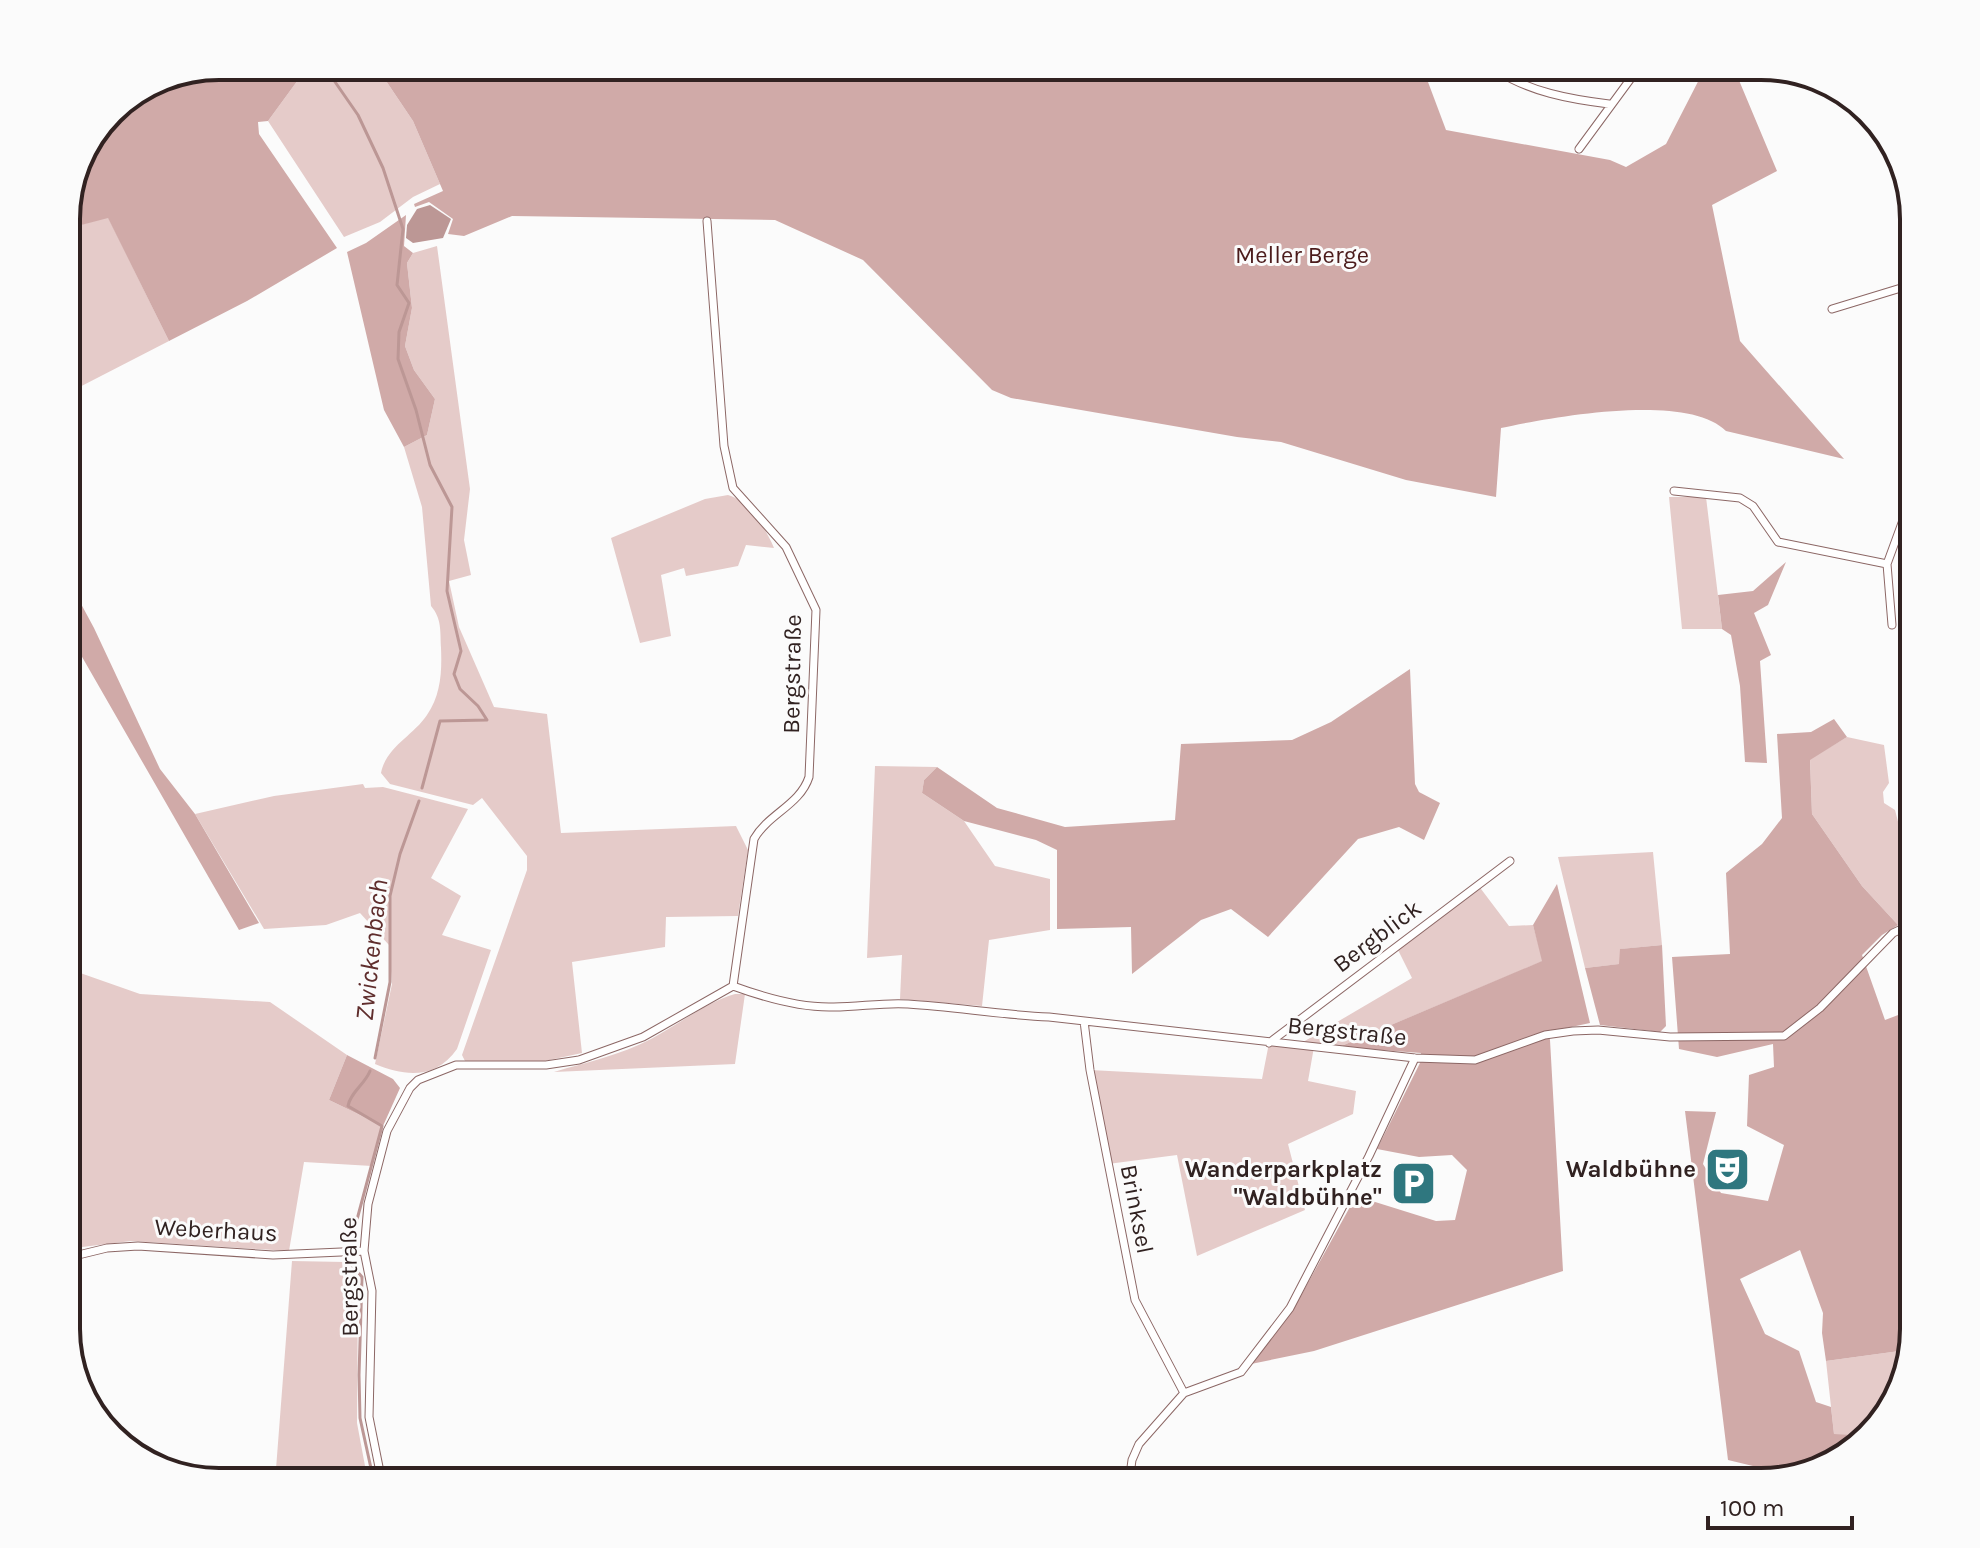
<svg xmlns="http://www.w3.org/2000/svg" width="1980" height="1548" viewBox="0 0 1980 1548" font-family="Karla,sans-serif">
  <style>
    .green { fill: #e5cbc9 }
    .forest { fill: #d0aaa8 }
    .water { fill: #bc9795 }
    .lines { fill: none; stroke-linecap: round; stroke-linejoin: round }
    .stream { stroke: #bc9795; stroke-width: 3 }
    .street-casing { stroke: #8c6765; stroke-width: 9 }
    .street { stroke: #fff; stroke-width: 7 }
    .labels { text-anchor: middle; stroke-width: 6; stroke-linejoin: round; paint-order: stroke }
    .park-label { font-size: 24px; fill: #4b1b1b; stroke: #fbfbfb }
    .street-label { font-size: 24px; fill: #312221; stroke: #fbfbfb }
    .poi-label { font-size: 24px; font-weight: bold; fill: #312221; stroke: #fbfbfb; text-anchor: end }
    .water-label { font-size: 26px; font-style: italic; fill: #5f2d2c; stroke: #fbfbfb }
    .rim { fill: none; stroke: #312221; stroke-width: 4 }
  </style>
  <rect width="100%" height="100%" fill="#fbfbfb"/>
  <path class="green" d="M 329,66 L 376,66 L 413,121 L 440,184 L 413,197 L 380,222 L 344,237 L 268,121 L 298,80 Z
    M 108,217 L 169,341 L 66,394 L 66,229 Z
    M 437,246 L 470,489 L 464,540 L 471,575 L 449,581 L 459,627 L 494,707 L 547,714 L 561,833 L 736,826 L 748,850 L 738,916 L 666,917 L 665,947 L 572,962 L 582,1053 L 545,1061 L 465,1061 L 462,1055 L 527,870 L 527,856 L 482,798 L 473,805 L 390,784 L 381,773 C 386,747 413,736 427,715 C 441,695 442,671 441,648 C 440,631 442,619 431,606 L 422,507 L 404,447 L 427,435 L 435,399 L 414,370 L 405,346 L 412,308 L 407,263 L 413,253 Z
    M 728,495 C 749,501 766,529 774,548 L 746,545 L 738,566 L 686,576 L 684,568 L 661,575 L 671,636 L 640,643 L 611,538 L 705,499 Z
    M 1669,497 L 1706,497 L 1722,629 L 1682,629 Z
    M 1847,737 L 1884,745 L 1889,783 L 1883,792 L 1884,803 L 1895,810 L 1904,845 L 1914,860 L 1914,918 L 1898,925 L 1862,886 L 1812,814 L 1810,759 Z
    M 875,766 L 937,767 L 924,780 L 922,793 L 964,821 L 995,866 L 1050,879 L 1050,930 L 989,940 L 982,1006 L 900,999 L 902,955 L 867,958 Z
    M 363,784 L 365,788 L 383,787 L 468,809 L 431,878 L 461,896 L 442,935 L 491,950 L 457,1049 C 436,1079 406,1077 375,1064 L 392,984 L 389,945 L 360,913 L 326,925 L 264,929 L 195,814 L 274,796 Z
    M 1653,852 L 1662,945 L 1621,949 L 1620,964 L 1585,968 L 1558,857 Z
    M 1478,885 L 1509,926 L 1533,925 L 1543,961 L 1339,1047 L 1314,1047 L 1308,1081 L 1356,1091 L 1353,1114 L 1288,1144 L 1305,1210 L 1197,1256 L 1177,1155 L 1108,1164 L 1090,1070 L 1262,1079 L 1269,1043 L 1298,1045 L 1412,978 L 1397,948 Z
    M 66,968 L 140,994 L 270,1002 L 347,1055 L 329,1100 L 383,1126 L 372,1166 L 304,1162 L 289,1251 L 131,1241 L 66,1249 Z
    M 735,994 L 745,994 L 735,1064 L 554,1072 C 587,1062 621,1055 651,1039 C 679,1024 705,1003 735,994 Z
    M 292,1261 L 345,1262 L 358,1278 L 357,1423 L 368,1482 L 275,1482 Z
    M 1907,1350 L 1882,1423 L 1867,1435 L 1834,1434 L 1826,1361 Z"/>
  <path class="forest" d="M 219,66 L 329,66 L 298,80 L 268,121 L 258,122 L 259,134 L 337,248 L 247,301 L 169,341 L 108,218 L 66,229 L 66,208 L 82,151 L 118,104 Z
    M 376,66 L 1422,66 L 1446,130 L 1610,160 L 1626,167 L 1666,144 L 1706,66 L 1733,66 L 1777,171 L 1712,205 L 1740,341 L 1844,459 L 1726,431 C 1688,392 1551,417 1501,428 L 1496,497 L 1406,480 L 1281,442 L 1237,437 L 1011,398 L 992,390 L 863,260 L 775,220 L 512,216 L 464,236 L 448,234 L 453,219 L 429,202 L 415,207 L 414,204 L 443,191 L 413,121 Z
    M 406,215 L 404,246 L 413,253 L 407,263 L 412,308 L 405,346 L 414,370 L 435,399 L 427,435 L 404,447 L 384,410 L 347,252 L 366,243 Z
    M 1786,562 L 1768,605 L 1754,613 L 1771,655 L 1760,661 L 1767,763 L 1745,762 L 1740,686 L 1731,635 L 1722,629 L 1718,595 L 1753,591 Z
    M 66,576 L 94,628 L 160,769 L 195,814 L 259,923 L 239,930 L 66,629 Z
    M 1410,669 L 1415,784 L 1419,792 L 1440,803 L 1424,840 L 1399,827 L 1358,839 L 1268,937 L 1231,909 L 1201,920 L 1132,974 L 1131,927 L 1057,929 L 1057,850 L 1036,840 L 964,821 L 922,793 L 924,780 L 937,767 L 997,808 L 1065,827 L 1175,820 L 1181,744 L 1292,740 L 1331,722 Z
    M 1834,719 L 1847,737 L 1810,760 L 1812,814 L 1862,886 L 1898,925 L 1882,935 L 1862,955 L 1885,1020 L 1914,1009 L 1914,1330 L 1907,1350 L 1826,1361 L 1822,1333 L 1823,1313 L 1800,1250 L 1740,1279 L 1765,1334 L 1799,1351 L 1816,1402 L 1831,1407 L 1834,1434 L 1867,1435 L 1828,1466 L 1791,1475 L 1728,1460 L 1685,1111 L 1716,1112 L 1703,1164 L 1721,1193 L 1768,1201 L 1784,1145 L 1747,1126 L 1749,1075 L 1774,1067 L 1773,1044 L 1717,1057 L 1679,1049 L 1672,957 L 1730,954 L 1726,873 L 1762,844 L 1782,818 L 1777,734 L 1811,732 Z
    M 1557,884 L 1590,1023 L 1548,1032 L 1550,1040 L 1563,1271 L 1314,1351 L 1251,1364 L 1293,1310 L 1356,1196 L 1436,1221 L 1455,1220 L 1467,1170 L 1452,1155 L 1419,1157 L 1377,1149 L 1420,1063 L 1421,1053 L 1339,1047 L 1542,961 L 1533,925 Z
    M 1662,945 L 1666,1026 L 1660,1032 L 1600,1025 L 1585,968 L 1619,964 L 1620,949 Z
    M 347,1055 L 393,1079 L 400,1088 L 383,1126 L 329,1100 Z"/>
  <path class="water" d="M 430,205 L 451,219 L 443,238 L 413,243 L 406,238 L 407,225 L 417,209 Z"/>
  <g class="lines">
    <path class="stream" d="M 324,66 L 358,115 L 383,168 L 403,229 L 397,285 L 409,303 L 399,332 L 398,359 L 416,410 L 430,465 L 452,507 L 447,591 L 461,651 L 454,674 L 460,689 L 478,706 L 487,720 L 440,721 L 422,788
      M 375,1058 L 390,982 L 390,896 L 400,854 L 419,801
      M 351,1242 L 382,1126 L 348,1106 C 350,1093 365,1084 370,1071
      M 350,1263 L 362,1277 L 359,1375 L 360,1418 L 374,1482"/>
    <defs>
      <path id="street" d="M 1496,70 C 1530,92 1569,99 1609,104
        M 1579,149 L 1640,66
        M 707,221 L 724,446 L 733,488 L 786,547 L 816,610 L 809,777 C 800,805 768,814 754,839 L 733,986
        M 1832,309 L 1914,284
        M 1674,491 L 1740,498 L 1753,506 L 1778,542 L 1887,564 L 1902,523 L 1914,516
        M 1887,564 L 1892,625
        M 1084,1021 L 1090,1070 L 1135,1300 L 1184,1393
        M 1269,1043 L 1510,861
        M 66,1258 L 107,1248 L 138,1246 L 273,1255 L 364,1251
        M 382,1482 L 369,1417 L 372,1291 L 364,1251 L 368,1204 L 387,1131 L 410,1088 L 418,1080 L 456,1065 L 546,1065 L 579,1060 L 643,1037 L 733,986 C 763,997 796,1007 829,1007 C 855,1008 882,1002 908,1004 C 956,1007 1002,1015 1049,1017 L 1415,1058 L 1475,1060 L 1545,1035 L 1573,1031 L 1598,1030 L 1670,1037 L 1784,1036 L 1820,1008 L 1893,933 L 1914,923
        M 1129,1482 L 1132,1460 L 1139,1444 L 1184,1393 L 1241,1372 L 1290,1308 L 1369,1156 L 1415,1058"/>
    </defs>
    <use href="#street" class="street-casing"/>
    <use href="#street" class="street"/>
  </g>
  <defs>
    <symbol id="theatre-square" viewBox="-11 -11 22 22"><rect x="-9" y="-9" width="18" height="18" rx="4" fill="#2f777f" stroke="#fbfbfb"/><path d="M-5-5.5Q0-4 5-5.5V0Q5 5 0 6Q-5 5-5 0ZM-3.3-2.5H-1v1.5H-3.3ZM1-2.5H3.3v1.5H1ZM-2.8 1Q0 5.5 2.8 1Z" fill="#fff"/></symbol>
    <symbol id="parking-square" viewBox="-11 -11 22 22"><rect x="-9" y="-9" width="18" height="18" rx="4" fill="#2f777f" stroke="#fbfbfb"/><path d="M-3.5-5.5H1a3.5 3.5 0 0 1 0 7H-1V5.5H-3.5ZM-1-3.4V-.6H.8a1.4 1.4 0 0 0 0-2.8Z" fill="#fff"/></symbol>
  </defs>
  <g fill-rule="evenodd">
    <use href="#theatre-square" x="1702" y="1144" width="51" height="51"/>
    <use href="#parking-square" x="1388" y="1158" width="51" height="51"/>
  </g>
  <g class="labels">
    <g class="park-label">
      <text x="1302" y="263">Meller Berge</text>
    </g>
    <g class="street-label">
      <text transform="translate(792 674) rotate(-89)" y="8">Bergstraße</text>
      <text transform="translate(1377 936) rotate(-37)" y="8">Bergblick</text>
      <text transform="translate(1347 1031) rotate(6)" y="8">Bergstraße</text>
      <text transform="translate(1137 1209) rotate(79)" y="8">Brinksel</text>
      <text transform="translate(216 1230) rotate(3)" y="8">Weberhaus</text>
      <text transform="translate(349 1277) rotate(-91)" y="8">Bergstraße</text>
    </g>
    <g class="poi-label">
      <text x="1382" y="1177">Wanderparkplatz<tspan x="1382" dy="28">"Waldbühne"</tspan></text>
      <text x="1696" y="1177">Waldbühne</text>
    </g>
    <g class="water-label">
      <text transform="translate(371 950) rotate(-84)" y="9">Zwickenbach</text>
    </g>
  </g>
  <path d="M0 0H1980V1548H0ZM219 80H1761A139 139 0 0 1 1900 219V1329A139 139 0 0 1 1761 1468H219A139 139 0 0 1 80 1329V219A139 139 0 0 1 219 80Z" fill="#fbfbfb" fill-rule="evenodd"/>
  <path class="rim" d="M219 80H1761A139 139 0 0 1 1900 219V1329A139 139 0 0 1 1761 1468H219A139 139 0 0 1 80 1329V219A139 139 0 0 1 219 80Z"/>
  <path d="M1708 1516v12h144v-12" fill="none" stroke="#312221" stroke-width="4"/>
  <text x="1720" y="1516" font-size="24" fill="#312221" stroke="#fbfbfb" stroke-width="6" paint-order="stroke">100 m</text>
</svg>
